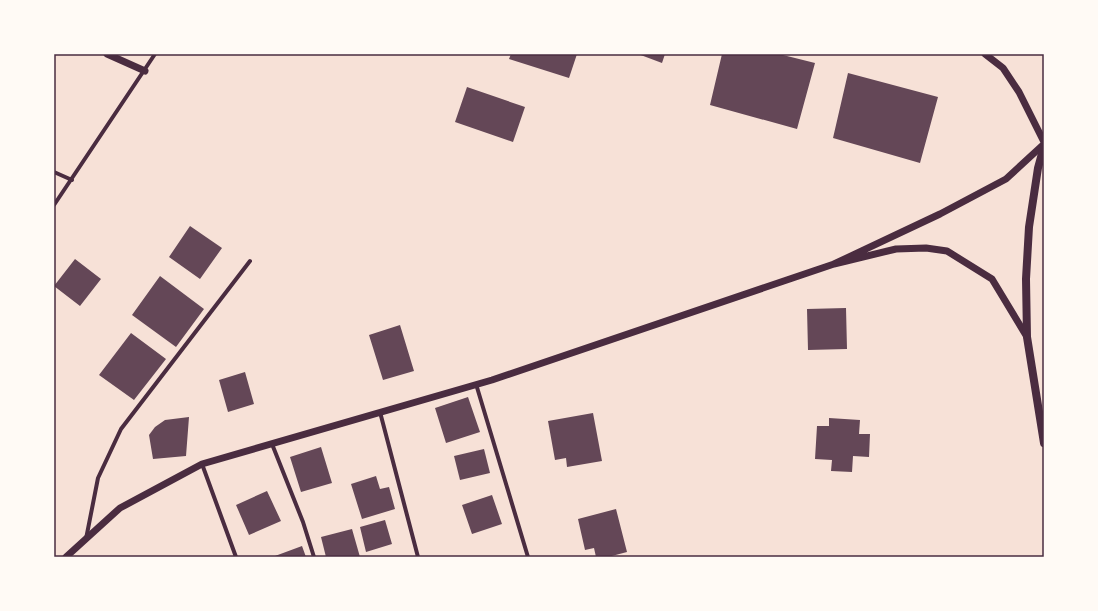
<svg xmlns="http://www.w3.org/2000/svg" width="1098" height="611" viewBox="0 0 1098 611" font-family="'IBM Plex Serif',serif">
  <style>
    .building { fill: #644757 }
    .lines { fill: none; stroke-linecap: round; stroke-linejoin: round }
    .minor { stroke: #4a2c40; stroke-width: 4 }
    .tertiary { stroke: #4a2c40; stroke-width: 7 }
    .secondary { stroke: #4a2c40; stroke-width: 8 }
    .neatline { fill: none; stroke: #4a2c40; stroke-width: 1.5 }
  </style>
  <rect width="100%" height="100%" fill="#f7e1d7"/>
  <path class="building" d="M 511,54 L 577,54 L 569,78 L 509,59 Z
    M 638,54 L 665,54 L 662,63 Z
    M 722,54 L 779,54 L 815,63 L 797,129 L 710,105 Z
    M 848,73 L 938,97 L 920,163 L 833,138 Z
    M 467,87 L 525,107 L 513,142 L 455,122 Z
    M 190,226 L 222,248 L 200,279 L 169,257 Z
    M 75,259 L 101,279 L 80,306 L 54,286 Z
    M 160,276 L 204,309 L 176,347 L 132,315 Z
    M 846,308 L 847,349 L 808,350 L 807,309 Z
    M 400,325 L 414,371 L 383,380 L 369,335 Z
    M 131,333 L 166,359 L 134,400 L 99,375 Z
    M 245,372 L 254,404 L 228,412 L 219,380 Z
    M 468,397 L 480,432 L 446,443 L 435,408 Z
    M 593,413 L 602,461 L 567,467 L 566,458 L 555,460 L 548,421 Z
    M 189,417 L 186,456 L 153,459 L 149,435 L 155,427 L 165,420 Z
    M 829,418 L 860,420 L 859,434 L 870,434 L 869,457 L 853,456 L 852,472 L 831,471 L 832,460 L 815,459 L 817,426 L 829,426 Z
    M 321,447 L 332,483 L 301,492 L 290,457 Z
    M 484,449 L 490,473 L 460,480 L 454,456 Z
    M 376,476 L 380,489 L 389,487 L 395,509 L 362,519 L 351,484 Z
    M 267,491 L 281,521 L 249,535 L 236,505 Z
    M 492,495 L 502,524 L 472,534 L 462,505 Z
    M 616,509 L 627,552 L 608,557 L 596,557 L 594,548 L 585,550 L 578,519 Z
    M 385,520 L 392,544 L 366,552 L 360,527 Z
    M 352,529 L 360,557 L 326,557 L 321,537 Z
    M 302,546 L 306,557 L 276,557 L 275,556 Z"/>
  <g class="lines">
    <path class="minor" d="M 54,172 L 72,180
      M 54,205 L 155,54
      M 476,384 L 528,557
      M 380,412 L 418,557
      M 272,444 L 303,522 L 314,557
      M 202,464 L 236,557
      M 86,539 L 98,478 L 121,429 L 250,261"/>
    <path class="tertiary" d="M 107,54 L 145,71
      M 985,54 L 1003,68 L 1019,92 L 1044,142
      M 1027,337 L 992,279 L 947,251 L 926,248 L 896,249 L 834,264 L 940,214 L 1006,179 L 1044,144
      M 66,557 L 120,508 L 202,464 L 492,380 L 834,264"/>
    <path class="secondary" d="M 1044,146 L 1038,168 L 1029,227 L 1026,279 L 1027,337 L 1044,443"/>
  </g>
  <rect width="1098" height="611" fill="none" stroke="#fffaf5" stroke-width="110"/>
  <rect x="55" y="55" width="988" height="501" class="neatline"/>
</svg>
